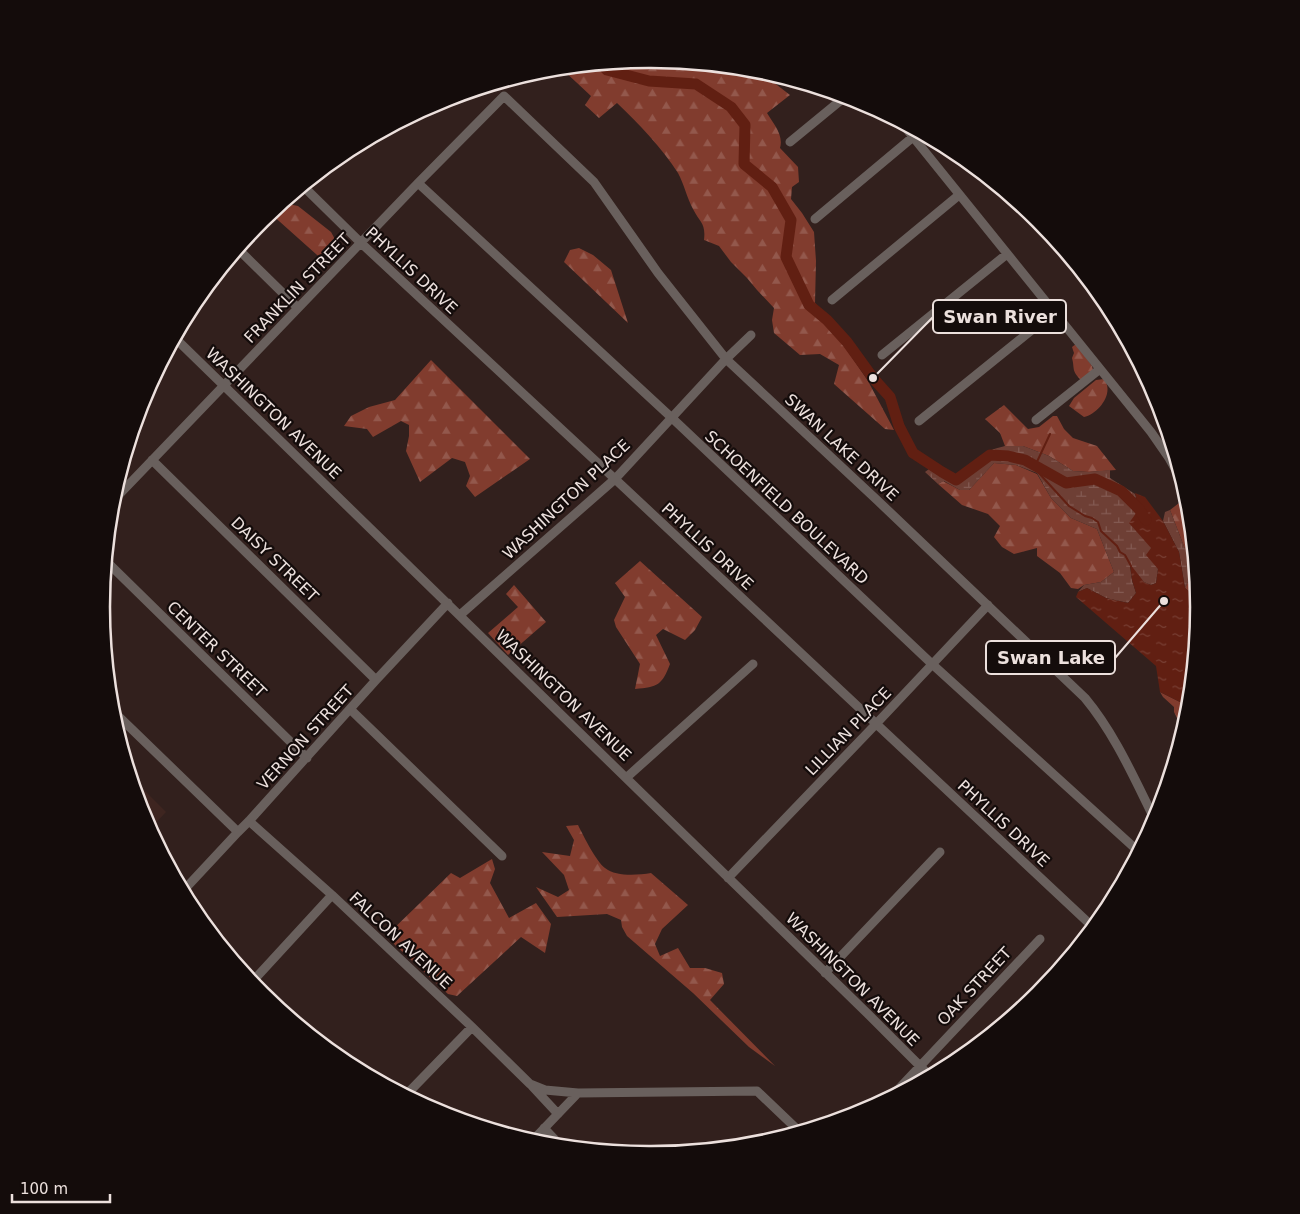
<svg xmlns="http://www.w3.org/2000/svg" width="1300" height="1214" viewBox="0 0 1300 1214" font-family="'DejaVu Sans',sans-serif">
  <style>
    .built { fill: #3e2520 }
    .forest { fill: url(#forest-firs) }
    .wetland { fill: url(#wetland-marsh) }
    .water { fill: url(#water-ripples) }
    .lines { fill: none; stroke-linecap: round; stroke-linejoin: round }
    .stream { stroke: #611f12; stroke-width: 2 }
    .river { stroke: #611f12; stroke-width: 11 }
    .minor { stroke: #69605d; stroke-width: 9 }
    .labels { text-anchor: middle; stroke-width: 4.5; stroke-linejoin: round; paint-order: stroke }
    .street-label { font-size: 16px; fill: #ece0dd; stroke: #140c0b }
    .rim { fill: none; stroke: #ece0dd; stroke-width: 2.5 }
    .leader { fill: none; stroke: #ece0dd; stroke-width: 2 }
    .callout-dot { fill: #ece0dd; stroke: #140c0b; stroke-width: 2 }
    .callout { fill: #140c0b; stroke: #ece0dd; stroke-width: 2 }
    .callout-label { font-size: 18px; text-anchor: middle; font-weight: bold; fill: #ece0dd }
  </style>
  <defs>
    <pattern id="forest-firs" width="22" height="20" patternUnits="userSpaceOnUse" patternTransform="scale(1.25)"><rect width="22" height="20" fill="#813c2e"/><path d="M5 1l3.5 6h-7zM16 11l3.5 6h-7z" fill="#93584c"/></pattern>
    <pattern id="wetland-marsh" width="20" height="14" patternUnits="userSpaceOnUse" patternTransform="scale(1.25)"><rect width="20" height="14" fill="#6e3f35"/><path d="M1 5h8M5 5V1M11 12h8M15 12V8" fill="none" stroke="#835a52"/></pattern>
    <pattern id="water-ripples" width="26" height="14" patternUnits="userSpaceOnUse" patternTransform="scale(1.25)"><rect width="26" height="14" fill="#611f12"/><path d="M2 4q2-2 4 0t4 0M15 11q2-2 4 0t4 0" fill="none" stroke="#783f34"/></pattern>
  </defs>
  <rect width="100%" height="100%" fill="#32201d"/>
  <path class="built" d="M 132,778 L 166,812 L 150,829 L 143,817 Z"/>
  <path class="forest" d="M 650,59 L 756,69 L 790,95 L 767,113 C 773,123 784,135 780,148 L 798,167 L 799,182 L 792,187 L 791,199 L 802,213 L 814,232 L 816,261 L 815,303 L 868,381 L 894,430 L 885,429 L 834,384 L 839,365 L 820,354 L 800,355 L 774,333 L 772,320 L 774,308 L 757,290 L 747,278 L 731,262 L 719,246 L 704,240 C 706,223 700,223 693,209 C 687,198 684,184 678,173 C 662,148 639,124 617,103 L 599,118 L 585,105 L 591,96 L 561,68 Z
    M 1012,199 L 1038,220 L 1106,303 L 1119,328 Z
    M 283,203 L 298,206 L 331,232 L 337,243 L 337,250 L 326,263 L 270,213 Z
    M 579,248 L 593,255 L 611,270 L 628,323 L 564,262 L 570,250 Z
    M 1076,344 L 1092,366 L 1093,370 L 1081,380 C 1071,370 1075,369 1072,358 L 1074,353 L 1072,347 Z
    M 431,360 L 530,459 L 475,497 L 466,486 L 470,476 L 465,462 L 452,458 L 420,482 L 406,451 L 409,436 L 409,425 L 401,421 L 373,437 L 367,429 L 344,426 L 351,416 L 369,407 L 395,400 Z
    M 1104,379 C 1115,393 1098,414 1084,417 L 1069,406 L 1074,398 L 1096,380 Z
    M 1004,405 L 1028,429 L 1039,427 L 1053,416 L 1057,416 L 1064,429 L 1073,438 L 1097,446 L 1116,470 L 1089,472 L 1073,471 L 1049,456 L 1023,446 L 1005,446 L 1000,433 L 985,419 Z
    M 994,463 L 1016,465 L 1037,474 L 1051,498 L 1071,518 L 1097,529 L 1114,572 L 1101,582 L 1084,585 L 1078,589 L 1071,588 L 1060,573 L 1037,556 L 1037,548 L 1014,554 L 1002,547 L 994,537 L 1000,526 L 988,514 L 962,505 L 938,484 L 943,481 L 960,490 L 969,490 Z
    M 1179,503 L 1188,504 L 1197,598 L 1185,588 L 1188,582 L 1190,562 L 1170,510 Z
    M 640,561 L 702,617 L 695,630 L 685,640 L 663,629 L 656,635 L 670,664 C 662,685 658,687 635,689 L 640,664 L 616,627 L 614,620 L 625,597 L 615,583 Z
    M 514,585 L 546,622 L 508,655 L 488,633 L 518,607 L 506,594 Z
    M 1160,692 L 1188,706 L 1188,714 L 1183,730 L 1174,712 L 1174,707 L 1163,697 Z
    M 578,825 C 584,837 596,861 605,868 C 616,877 638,875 651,873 L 688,905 L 662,929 L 655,944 L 660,956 L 678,948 L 690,968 L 705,968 L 722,973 L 724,984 L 710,1000 L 775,1066 L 749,1047 L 693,993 L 627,936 L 622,927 L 621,920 L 607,914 L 557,917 L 536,887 L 558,897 L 569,890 L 564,875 L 542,852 L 570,856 L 574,840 L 566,826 Z
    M 492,859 L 495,869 L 490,883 L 509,918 L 536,903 L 551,924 L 545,953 L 521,937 L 457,996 L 448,994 L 394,944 L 388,934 L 451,873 L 460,878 Z"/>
  <path class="wetland" d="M 1005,446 L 1023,446 L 1049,456 L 1073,471 L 1089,472 L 1110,470 L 1110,478 L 1135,494 L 1139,509 L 1158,569 L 1156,583 L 1151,585 L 1144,582 L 1130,566 L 1132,580 L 1136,593 L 1128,603 L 1106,598 L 1087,588 L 1078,592 L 1084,585 L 1101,582 L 1114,572 L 1097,529 L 1071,518 L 1051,498 L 1037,473 L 1016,465 L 994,463 L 969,490 L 960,490 L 944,481 L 938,484 L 925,472 L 933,466 C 938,469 945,475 950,476 C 961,479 975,460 983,454 C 989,450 998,448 1005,446 Z
    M 1170,510 L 1190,562 L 1188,582 L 1185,588 L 1179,552 L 1163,521 L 1165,512 Z"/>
  <path class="water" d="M 1135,493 L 1145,497 L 1163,521 L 1179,552 L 1185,588 L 1197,598 L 1198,607 L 1188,706 L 1160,692 L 1156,666 L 1076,597 L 1078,592 L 1087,588 L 1106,598 L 1128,603 L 1136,593 L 1132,580 L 1130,564 L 1144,582 L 1151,585 L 1156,583 L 1158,569 L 1146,555 L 1151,548 L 1129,523 L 1139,509 Z"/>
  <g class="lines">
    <path class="stream" d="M 1050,434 L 1035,466 L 1037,471 L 1069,506 L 1085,516 L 1092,518 L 1098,522 L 1101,531 L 1117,546 L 1120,552 L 1125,555 L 1131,566"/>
    <path class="river" d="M 601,64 L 607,70 L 649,81 L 696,84 L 731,107 L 745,125 L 744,164 L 772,187 L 791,220 L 786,257 L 809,305 L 827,320 L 847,342 L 873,378 L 890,397 L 899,426 L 913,453 L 942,472 L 956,480 L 990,455 L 1008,456 L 1025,460 L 1066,483 L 1095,479 L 1121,491 L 1139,509 L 1146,520"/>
    <path class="minor" d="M 901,122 L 1151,432 L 1169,458 L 1182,481
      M 790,142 L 846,96
      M 418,183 L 672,418 L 932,664 L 1138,851
      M 303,186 L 361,243 L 615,479 L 1093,927
      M 815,219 L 913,137
      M 238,249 L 298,308
      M 832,300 L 959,195
      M 175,338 L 869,1015 L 930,1076
      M 882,355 L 1007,254
      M 1036,420 L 1100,369
      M 919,421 L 1054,312
      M 152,460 L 376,680
      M 112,502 L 418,183 L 504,96 L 594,182 L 658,273 L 726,359 L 877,500 L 1085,698 C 1115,734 1134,778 1155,820
      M 106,561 L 307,758
      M 460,615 L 615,479 L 726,359 L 751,335
      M 350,709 L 502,856
      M 112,710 L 238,832
      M 626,778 L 753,664
      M 249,821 L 332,895 L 472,1027 L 530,1084 L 545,1090 L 578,1093 L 757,1091 L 800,1132
      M 728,878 L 876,724 L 988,605
      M 183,891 L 238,832 L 249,821 L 376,680 L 448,603
      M 825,973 L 940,852
      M 252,982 L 332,895
      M 532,1086 L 558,1114
      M 406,1095 L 472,1027
      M 890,1098 L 1040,939
      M 544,1128 L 562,1147
      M 532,1141 L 578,1093"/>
  </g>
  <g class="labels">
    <g class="street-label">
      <text transform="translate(412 270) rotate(43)" y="6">PHYLLIS DRIVE</text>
      <text transform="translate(297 288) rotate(-46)" y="6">FRANKLIN STREET</text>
      <text transform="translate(274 413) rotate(44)" y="6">WASHINGTON AVENUE</text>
      <text transform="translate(842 447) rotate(43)" y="6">SWAN LAKE DRIVE</text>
      <text transform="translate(566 499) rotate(-43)" y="6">WASHINGTON PLACE</text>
      <text transform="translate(787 507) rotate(43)" y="6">SCHOENFIELD BOULEVARD</text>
      <text transform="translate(708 546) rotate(43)" y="6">PHYLLIS DRIVE</text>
      <text transform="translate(275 559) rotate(44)" y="6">DAISY STREET</text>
      <text transform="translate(217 649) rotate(44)" y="6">CENTER STREET</text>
      <text transform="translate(564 695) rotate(44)" y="6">WASHINGTON AVENUE</text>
      <text transform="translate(848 731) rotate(-46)" y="6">LILLIAN PLACE</text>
      <text transform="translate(305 737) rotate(-48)" y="6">VERNON STREET</text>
      <text transform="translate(1004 823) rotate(43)" y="6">PHYLLIS DRIVE</text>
      <text transform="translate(401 940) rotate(43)" y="6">FALCON AVENUE</text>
      <text transform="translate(853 979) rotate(45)" y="6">WASHINGTON AVENUE</text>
      <text transform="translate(974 986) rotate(-47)" y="6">OAK STREET</text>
    </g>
  </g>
  <path d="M0 0H1300V1214H0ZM649 68H651A539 539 0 0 1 1190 607V607A539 539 0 0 1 651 1146H649A539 539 0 0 1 110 607V607A539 539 0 0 1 649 68Z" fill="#140c0b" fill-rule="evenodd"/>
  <path class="rim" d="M649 68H651A539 539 0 0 1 1190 607V607A539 539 0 0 1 651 1146H649A539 539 0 0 1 110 607V607A539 539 0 0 1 649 68Z"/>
  <path class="leader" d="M873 378L933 317M1164 601L1115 658"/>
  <g class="callout-dot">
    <circle cx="873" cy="378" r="5"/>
    <circle cx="1164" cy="601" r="5"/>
  </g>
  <g class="callout">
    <rect x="933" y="300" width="133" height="33" rx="5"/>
    <rect x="986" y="641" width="129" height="33" rx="5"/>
  </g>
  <g class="callout-label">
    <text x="1000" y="323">Swan River</text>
    <text x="1051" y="664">Swan Lake</text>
  </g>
  <path d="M12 1194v8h98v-8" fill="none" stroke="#ece0dd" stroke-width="2.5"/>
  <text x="20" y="1194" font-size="15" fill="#ece0dd" stroke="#140c0b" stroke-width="4" paint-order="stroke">100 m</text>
</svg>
